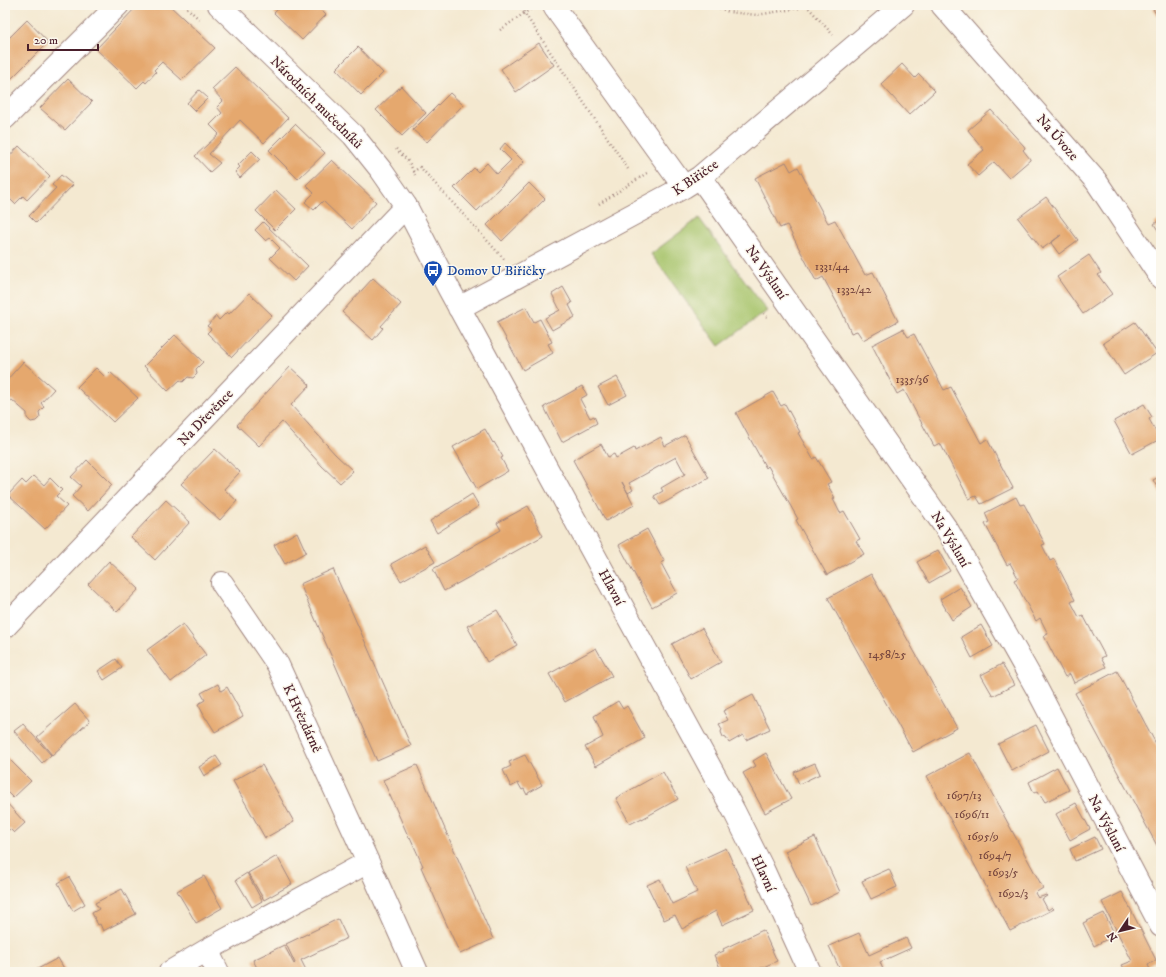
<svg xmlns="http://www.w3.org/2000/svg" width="1166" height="977" viewBox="0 0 1166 977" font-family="'IM FELL DW Pica',serif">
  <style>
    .green { fill: #a7c46c; stroke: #78724c }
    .building { fill: #e5a86e }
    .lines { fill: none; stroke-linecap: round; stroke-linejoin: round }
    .street-casing { stroke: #9f847e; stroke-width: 24 }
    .path { stroke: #9f847e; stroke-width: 2.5; stroke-dasharray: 1 3; stroke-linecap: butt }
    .street { stroke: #fff; stroke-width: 22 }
    .labels { text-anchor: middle; stroke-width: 3; stroke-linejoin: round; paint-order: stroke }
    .number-label { font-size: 12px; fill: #71413c }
    .street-label { font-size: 14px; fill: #4a1f2b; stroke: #fbf7ec }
    .transit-label { font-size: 14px; fill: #164399; stroke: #fbf7ec; text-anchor: start }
  </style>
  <rect width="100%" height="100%" fill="#fbf7ec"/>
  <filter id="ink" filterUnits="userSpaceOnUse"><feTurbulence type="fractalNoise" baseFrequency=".025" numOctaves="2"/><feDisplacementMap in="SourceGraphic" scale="8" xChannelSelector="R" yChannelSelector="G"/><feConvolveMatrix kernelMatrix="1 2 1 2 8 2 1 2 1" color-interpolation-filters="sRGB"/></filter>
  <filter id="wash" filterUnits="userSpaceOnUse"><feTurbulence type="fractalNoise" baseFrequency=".012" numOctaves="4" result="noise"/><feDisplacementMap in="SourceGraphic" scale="16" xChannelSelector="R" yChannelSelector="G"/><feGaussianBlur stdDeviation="0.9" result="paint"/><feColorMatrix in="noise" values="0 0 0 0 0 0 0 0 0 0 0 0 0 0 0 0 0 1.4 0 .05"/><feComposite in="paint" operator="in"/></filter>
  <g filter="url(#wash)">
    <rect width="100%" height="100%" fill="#f4e9d1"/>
    <path class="green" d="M 699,218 L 767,311 L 719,346 L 651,254 Z"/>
    <g id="blocks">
      <path class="building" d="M 138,5 L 169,5 L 215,48 L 182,80 L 162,62 L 154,70 L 156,72 L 146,83 L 144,81 L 137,88 L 96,49 Z
        M 282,5 L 316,5 L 326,15 L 302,40 L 274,13 Z
        M 1160,5 L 1161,5 L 1161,22 L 1153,9 Z
        M 27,20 L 48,42 L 5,85 L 5,37 L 8,39 Z
        M 539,43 L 554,65 L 516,92 L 501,69 Z
        M 358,47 L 383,73 L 361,95 L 336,69 Z
        M 902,64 L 915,78 L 919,74 L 935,91 L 909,115 L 881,84 Z
        M 235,67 L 288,118 L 264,143 L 240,120 L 209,154 L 220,163 L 210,172 L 195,156 L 219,134 L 210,125 L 222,113 L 217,107 L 223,101 L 212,89 Z
        M 68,79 L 92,102 L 65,130 L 40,108 Z
        M 401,86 L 426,113 L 402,136 L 376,110 Z
        M 199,90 L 208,98 L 195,111 L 187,103 Z
        M 450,93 L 463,105 L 427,142 L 413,130 Z
        M 991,110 L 1024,146 L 1025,148 L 1023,150 L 1030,159 L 1030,160 L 1009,178 L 994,162 L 978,176 L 967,164 L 984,150 L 968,130 Z
        M 295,124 L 325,153 L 298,179 L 269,150 Z
        M 505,143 L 524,162 L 477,211 L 454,188 L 474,168 L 478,172 L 487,163 L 497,174 L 511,160 L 500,149 Z
        M 19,146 L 50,176 L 27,200 L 23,196 L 15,204 L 5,194 L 5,161 Z
        M 252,151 L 260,159 L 240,178 L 235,172 L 240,167 L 238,165 Z
        M 332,160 L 376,202 L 352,229 L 323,201 L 314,210 L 305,202 L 314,193 L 306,185 Z
        M 786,162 L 791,171 L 798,167 L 828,223 L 835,220 L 865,275 L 873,272 L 898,321 L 863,340 L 857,331 L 851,333 L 842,312 L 823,277 L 816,281 L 787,225 L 780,228 L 755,178 Z
        M 61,175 L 73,185 L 36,223 L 29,216 L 56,188 L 52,185 Z
        M 529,183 L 545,199 L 502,241 L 487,225 Z
        M 276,190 L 296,209 L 275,230 L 256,211 Z
        M 1046,197 L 1078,240 L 1059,254 L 1051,243 L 1061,235 L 1042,249 L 1018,218 Z
        M 1161,219 L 1161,235 L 1154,224 Z
        M 263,222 L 308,266 L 294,281 L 270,258 L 280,248 L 270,238 L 266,241 L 255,230 Z
        M 1089,255 L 1101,273 L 1098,275 L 1112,294 L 1083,314 L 1057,277 Z
        M 373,278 L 401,304 L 381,326 L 383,328 L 373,340 L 342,312 Z
        M 563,287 L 572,303 L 569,305 L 575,317 L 552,330 L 545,318 L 560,310 L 552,294 Z
        M 249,293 L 272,315 L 232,357 L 207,333 L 211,329 L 207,326 L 216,316 L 219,320 L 227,312 L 229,314 Z
        M 526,307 L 534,322 L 540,319 L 552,342 L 548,344 L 553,353 L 523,370 L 497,322 Z
        M 1135,322 L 1157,353 L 1124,375 L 1103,343 Z
        M 903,329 L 908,337 L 914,334 L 944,390 L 951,387 L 981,443 L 987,439 L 1013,488 L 981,504 L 976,496 L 969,499 L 940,443 L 934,446 L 904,390 L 897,394 L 872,345 Z
        M 175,335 L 203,362 L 196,369 L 197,374 L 193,378 L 188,377 L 183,382 L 180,380 L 168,391 L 144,366 Z
        M 23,362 L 54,389 L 41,403 L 44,407 L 39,412 L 40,417 L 36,421 L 31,422 L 27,418 L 27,413 L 12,400 L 8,401 L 5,398 L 5,382 Z
        M 290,367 L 310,385 L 291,405 L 335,454 L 353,471 L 340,483 L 322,466 L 282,422 L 259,446 L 237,425 Z
        M 96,368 L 105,377 L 110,372 L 138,398 L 113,422 L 77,387 Z
        M 617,377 L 627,395 L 608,405 L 598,387 Z
        M 582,386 L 587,395 L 580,399 L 590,418 L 594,416 L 597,423 L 562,442 L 544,407 Z
        M 773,392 L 781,406 L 785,404 L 800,432 L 798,433 L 813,459 L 816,457 L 831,482 L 827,484 L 835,498 L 833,499 L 840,513 L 844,511 L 860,539 L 856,541 L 864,554 L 827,575 L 796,520 L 798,519 L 768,466 L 766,468 L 736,413 Z
        M 1144,404 L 1152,417 L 1149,419 L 1160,439 L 1132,454 L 1114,421 Z
        M 485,429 L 493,443 L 494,442 L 503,457 L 501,458 L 508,471 L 477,489 L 453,447 Z
        M 685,435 L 709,478 L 660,505 L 654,496 L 663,491 L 661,488 L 685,474 L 676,457 L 629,483 L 633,490 L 628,493 L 622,482 L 634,505 L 606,521 L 573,460 L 601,444 L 608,457 L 614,454 L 616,458 L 634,448 L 635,451 L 661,437 L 665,446 Z
        M 215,449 L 240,472 L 224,489 L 237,501 L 220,520 L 181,484 Z
        M 87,460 L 112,485 L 88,511 L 72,496 L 81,486 L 71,477 Z
        M 34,476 L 44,485 L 50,478 L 62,490 L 56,496 L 67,506 L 45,529 L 8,495 L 22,480 L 26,484 Z
        M 1161,476 L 1161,494 L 1153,480 Z
        M 472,494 L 479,506 L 437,533 L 430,521 Z
        M 1016,497 L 1020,505 L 1024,504 L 1045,544 L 1042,545 L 1050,561 L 1054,559 L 1075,600 L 1071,602 L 1079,617 L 1083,615 L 1105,656 L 1101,658 L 1106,667 L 1074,683 L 1070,674 L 1065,677 L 1044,636 L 1048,634 L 1040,618 L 1036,621 L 1014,580 L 1018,578 L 1010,563 L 1007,565 L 985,524 L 989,522 L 985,513 Z
        M 166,500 L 190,522 L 155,560 L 131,537 Z
        M 528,506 L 536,520 L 535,521 L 543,536 L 444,591 L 433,569 L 501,530 L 497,523 Z
        M 647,529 L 664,561 L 661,563 L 677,593 L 652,607 L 619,545 Z
        M 297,532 L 306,552 L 285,564 L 274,545 Z
        M 425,545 L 435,562 L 401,581 L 391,564 Z
        M 938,550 L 950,571 L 929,583 L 917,562 Z
        M 109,561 L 139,589 L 117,612 L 88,584 Z
        M 333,569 L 411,746 L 377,761 L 300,584 Z
        M 871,574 L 957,728 L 913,752 L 828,598 Z
        M 960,587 L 972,607 L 952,620 L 940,599 Z
        M 497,610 L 517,645 L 487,662 L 467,626 Z
        M 183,624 L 206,655 L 171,682 L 147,650 Z
        M 981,625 L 993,646 L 972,658 L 961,637 Z
        M 702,628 L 721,662 L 691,679 L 672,644 Z
        M 596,648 L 612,676 L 565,702 L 549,674 Z
        M 116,659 L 122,668 L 104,680 L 98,671 Z
        M 1002,664 L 1014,685 L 993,696 L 981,675 Z
        M 1117,671 L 1161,753 L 1161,853 L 1075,693 Z
        M 218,684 L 221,691 L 227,687 L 243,716 L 215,732 L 207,719 L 206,719 L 198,704 L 205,700 L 201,693 Z
        M 753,695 L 770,729 L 746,740 L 743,735 L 729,743 L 726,738 L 723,737 L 721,732 L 722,729 L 719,724 L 728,720 L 723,711 Z
        M 618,701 L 623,709 L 627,706 L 645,738 L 596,766 L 585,747 L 603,737 L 594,716 Z
        M 75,704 L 90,721 L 52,755 L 37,737 Z
        M 23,724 L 51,755 L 42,763 L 14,731 Z
        M 1036,725 L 1049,751 L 1012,771 L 998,744 Z
        M 766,753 L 791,799 L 765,813 L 743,773 L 756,766 L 753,761 Z
        M 970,753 L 1043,888 L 1035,893 L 1038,898 L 1046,895 L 1047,896 L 1042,899 L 1048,910 L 1052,907 L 1054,909 L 1010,931 L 927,776 Z
        M 5,755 L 31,781 L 13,798 L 5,790 Z
        M 525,755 L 542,785 L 528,793 L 528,794 L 527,795 L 524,789 L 522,790 L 518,783 L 511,787 L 503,770 L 511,766 L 509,762 Z
        M 216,756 L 222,765 L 204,776 L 199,767 Z
        M 815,763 L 820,774 L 799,784 L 794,772 Z
        M 262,765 L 294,822 L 265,838 L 233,781 Z
        M 417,765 L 493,939 L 460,954 L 421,867 L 423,866 L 410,837 L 409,838 L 383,780 Z
        M 1057,767 L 1069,790 L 1045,802 L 1038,791 L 1034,793 L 1029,782 Z
        M 663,772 L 678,799 L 642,819 L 642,818 L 630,824 L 616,798 Z
        M 5,801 L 25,823 L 14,833 L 10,829 L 5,833 Z
        M 1076,803 L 1090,829 L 1070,840 L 1056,814 Z
        M 815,837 L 840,892 L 811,906 L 785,851 Z
        M 1095,837 L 1101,849 L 1075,861 L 1070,849 Z
        M 726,848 L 754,910 L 722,925 L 716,911 L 682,929 L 675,915 L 664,920 L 647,885 L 660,879 L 672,904 L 697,892 L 685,867 Z
        M 277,856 L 292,884 L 264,900 L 248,873 Z
        M 889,869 L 897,887 L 871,899 L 862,881 Z
        M 247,873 L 262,901 L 252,907 L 236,880 Z
        M 204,876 L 222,908 L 196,923 L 177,891 Z
        M 69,877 L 85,904 L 73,911 L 58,883 Z
        M 122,889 L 136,914 L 103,931 L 100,924 L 98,925 L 92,913 L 99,909 L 95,903 Z
        M 1122,892 L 1156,960 L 1148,965 L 1151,972 L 1126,972 L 1122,965 L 1132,961 L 1102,902 Z
        M 1104,913 L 1115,935 L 1094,946 L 1083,923 Z
        M 338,919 L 347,938 L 301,960 L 307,972 L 259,972 L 253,960 L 284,945 L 294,964 L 295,963 L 286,944 Z
        M 763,930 L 777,961 L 752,972 L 722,972 L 714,955 L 724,951 L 723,949 Z
        M 859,933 L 869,955 L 906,938 L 911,948 L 880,962 L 884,972 L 841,972 L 829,946 Z
        M 58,958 L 66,972 L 32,972 Z"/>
    </g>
  </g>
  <g filter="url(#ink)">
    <use href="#blocks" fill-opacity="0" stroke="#9f847e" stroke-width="1"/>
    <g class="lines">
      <defs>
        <path id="street" d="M 219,5 L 353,135 L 381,170 L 406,206 L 449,289 L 734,811 L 762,867 L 810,972
          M 942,5 L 1096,181 L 1161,278
          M 555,8 L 684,187
          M 5,118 L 118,5
          M 700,177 L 948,531 L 1036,687 L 1161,926
          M 459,308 L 684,187 L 700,177 L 903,5
          M 222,583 L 278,665 L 368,862 L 417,972
          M 5,627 L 406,206
          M 207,950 L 218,972
          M 170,972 L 207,950 L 368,862"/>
      </defs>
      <use href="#street" class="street-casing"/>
      <path class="path" d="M 184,5 L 200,20
        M 519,5 L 628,169
        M 712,5 L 729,12 L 757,15 L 799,8 L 805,5
        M 806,5 L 833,35
        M 500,30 L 532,8
        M 396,149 L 409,162 L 415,175
        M 413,172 L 420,167 L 504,259
        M 599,204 L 647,173
        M 764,313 L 767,317 L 769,316"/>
      <use href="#street" class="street"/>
    </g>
  </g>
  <defs>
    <symbol id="bus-pin" viewBox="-11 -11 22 30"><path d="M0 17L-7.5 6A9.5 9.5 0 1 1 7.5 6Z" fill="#1a4fb4" stroke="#fbf7ec"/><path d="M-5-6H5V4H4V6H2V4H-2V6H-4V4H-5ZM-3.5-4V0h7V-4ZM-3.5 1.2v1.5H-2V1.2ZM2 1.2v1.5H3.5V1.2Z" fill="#fff"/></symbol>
  </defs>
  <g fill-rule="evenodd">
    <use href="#bus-pin" x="422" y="259" width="22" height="30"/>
  </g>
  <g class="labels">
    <g class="number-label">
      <text x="832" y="270">1331/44</text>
      <text x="854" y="293">1332/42</text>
      <text x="912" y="383">1335/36</text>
      <text x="887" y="658">1458/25</text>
      <text x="964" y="799">1697/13</text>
      <text x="972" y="818">1696/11</text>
      <text x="983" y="840">1695/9</text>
      <text x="995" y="859">1694/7</text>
      <text x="1003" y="876">1693/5</text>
      <text x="1013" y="897">1692/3</text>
    </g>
    <g class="street-label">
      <text transform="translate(317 102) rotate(45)" y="5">Národních mučedníků</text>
      <text transform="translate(1058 137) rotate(49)" y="5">Na Úvoze</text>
      <text transform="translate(695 177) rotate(-35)" y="5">K Biřičce</text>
      <text transform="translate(767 272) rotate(55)" y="5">Na Výsluní</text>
      <text transform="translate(205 417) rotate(-46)" y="5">Na Dřevěnce</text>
      <text transform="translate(951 539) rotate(59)" y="5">Na Výsluní</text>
      <text transform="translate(612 587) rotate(61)" y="5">Hlavní</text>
      <text transform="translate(303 718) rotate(65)" y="5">K Hvězdárně</text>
      <text transform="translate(1107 823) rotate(62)" y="5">Na Výsluní</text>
      <text transform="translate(764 873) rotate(65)" y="5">Hlavní</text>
    </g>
    <g class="transit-label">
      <text x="447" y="275">Domov U Biřičky</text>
    </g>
  </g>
  <rect width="1166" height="977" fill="none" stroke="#fbf7ec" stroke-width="20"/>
  <g transform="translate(1120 931) rotate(235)" stroke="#fbf7ec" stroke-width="3" paint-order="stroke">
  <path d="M0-3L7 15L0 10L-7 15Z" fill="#4a1f2b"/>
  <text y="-6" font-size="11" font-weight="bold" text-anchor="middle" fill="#4a1f2b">N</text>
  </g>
  <path d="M28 44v6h70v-6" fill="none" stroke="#4a1f2b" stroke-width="2"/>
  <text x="34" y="44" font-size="12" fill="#4a1f2b" stroke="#fbf7ec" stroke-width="3" paint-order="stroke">20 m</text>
</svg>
